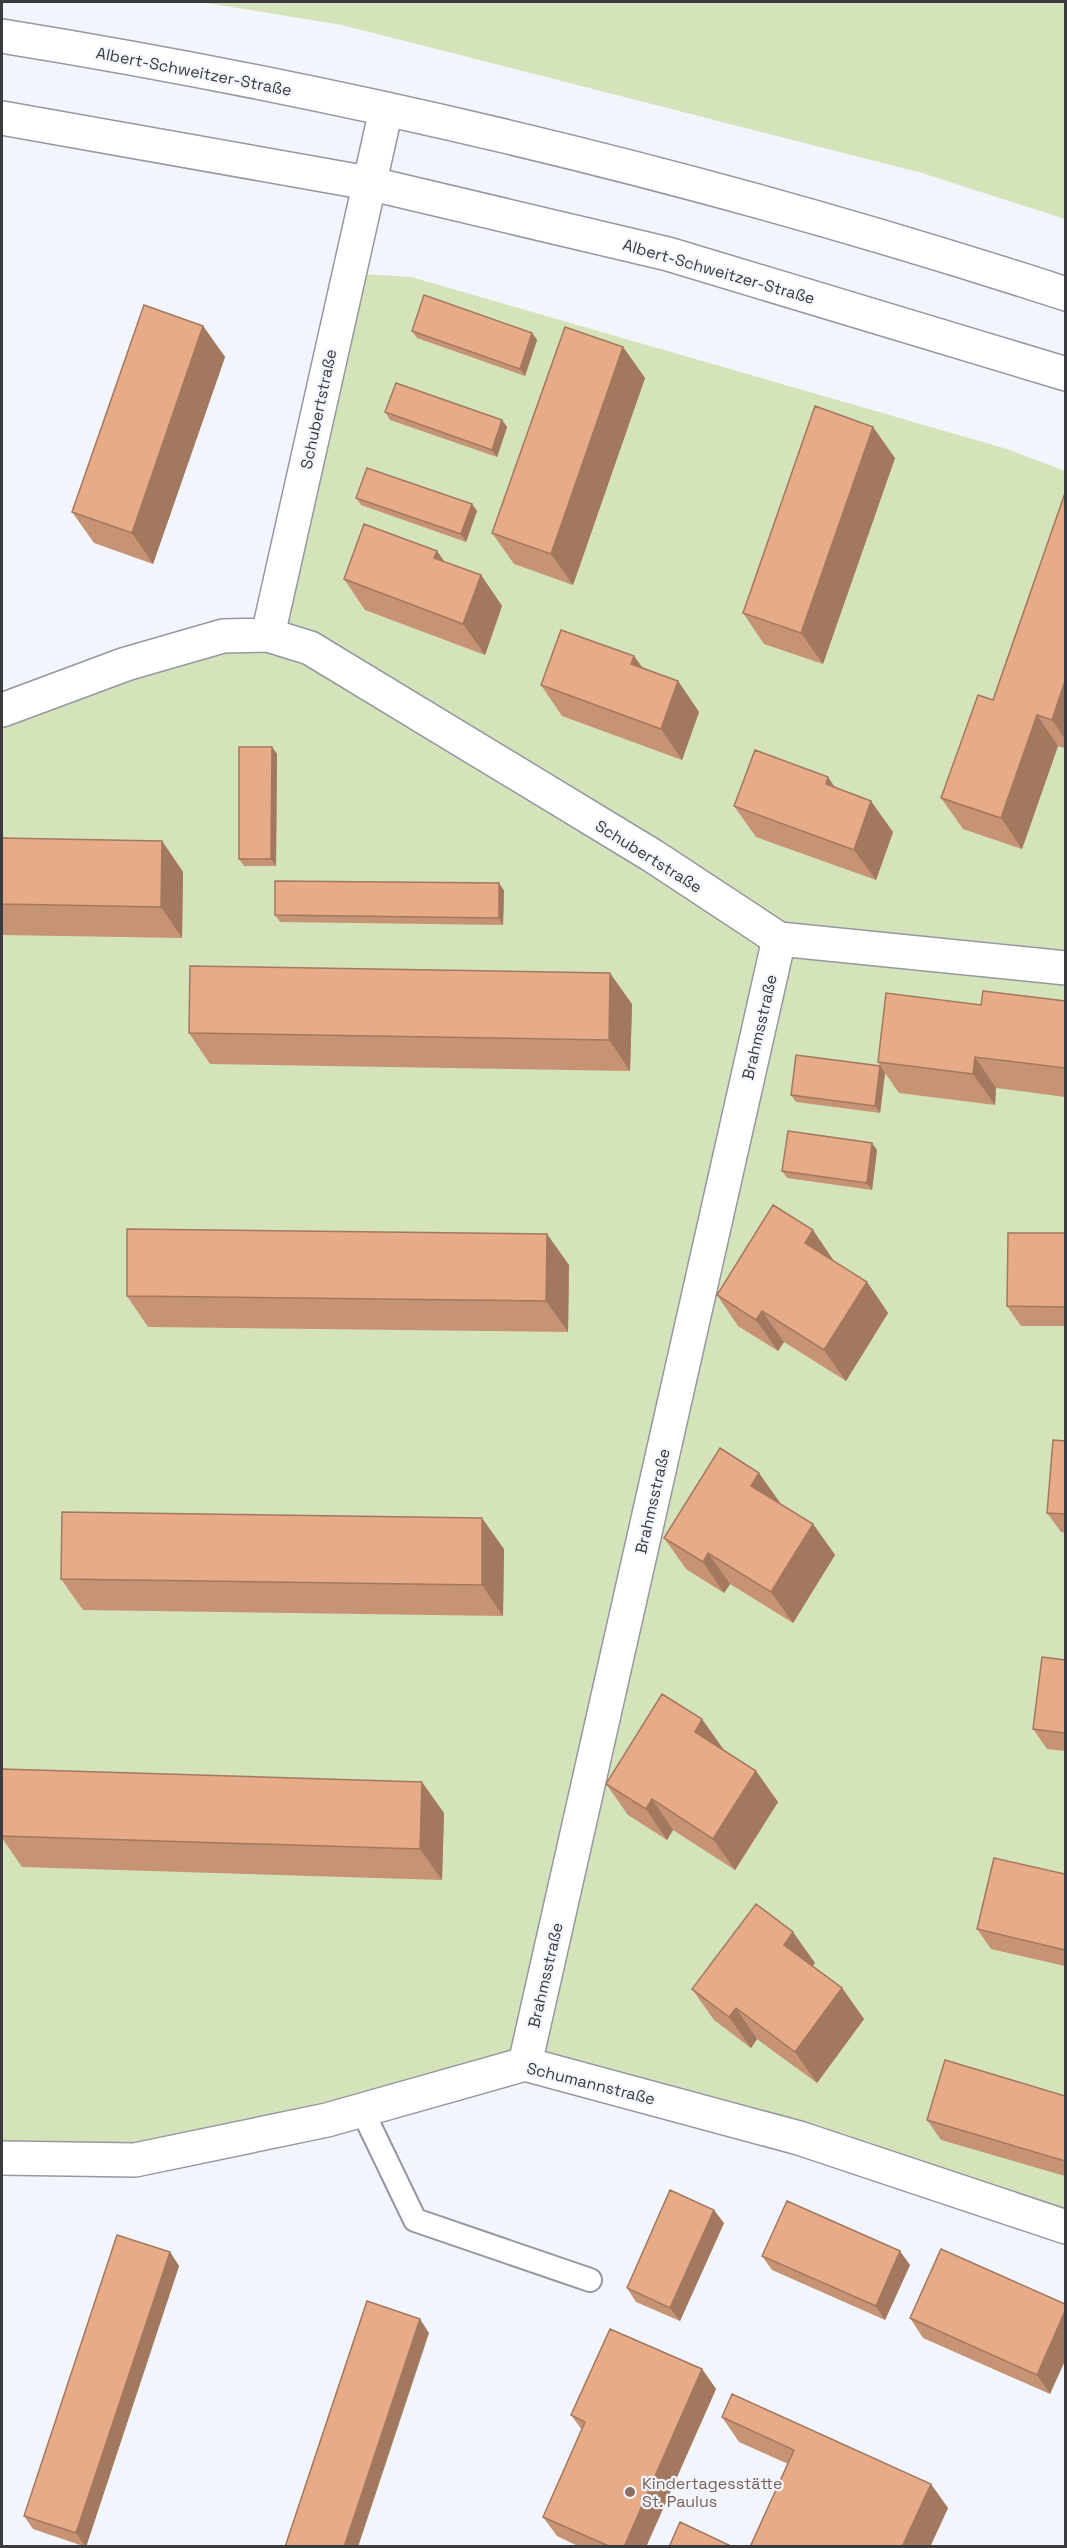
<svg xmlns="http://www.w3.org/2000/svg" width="1067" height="2548" viewBox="0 0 1067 2548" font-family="'Space Grotesk',sans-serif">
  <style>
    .green { fill: #d5e3ba }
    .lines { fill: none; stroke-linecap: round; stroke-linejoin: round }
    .service-casing { stroke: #9597a1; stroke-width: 26 }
    .minor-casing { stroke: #9597a1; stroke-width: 36 }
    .secondary-casing { stroke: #9597a1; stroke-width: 36 }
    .service { stroke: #fff; stroke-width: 22 }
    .minor { stroke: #fff; stroke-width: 33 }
    .secondary { stroke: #fff; stroke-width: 33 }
    .wall { fill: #c79375 }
    .shaded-wall { fill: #a2785f }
    .building { fill: #e7ab88; stroke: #a2785f; stroke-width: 1.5 }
    .education-dot { fill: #8d6e63; stroke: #f3f5fd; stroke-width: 2 }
    .labels { text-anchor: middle; stroke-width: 4.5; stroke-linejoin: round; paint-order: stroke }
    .street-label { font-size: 16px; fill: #3a3b3f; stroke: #f3f5fd }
    .education-label { font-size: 16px; fill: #785e54; stroke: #f3f5fd; text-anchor: start }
  </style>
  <rect width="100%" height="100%" fill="#f3f5fd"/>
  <path class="green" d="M 200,2 L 1065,2 L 1065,219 L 922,173 L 342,25 Z
    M 348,273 L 411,277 L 1007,449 L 1065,471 L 1065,2227 L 525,2064 L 135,2160 L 2,2158 L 2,710 L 268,635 Z"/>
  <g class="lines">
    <defs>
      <path id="service" d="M 362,2110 L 415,2220 L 590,2280"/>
      <path id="minor" d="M 268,635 L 386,110
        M 2,710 L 126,664 L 223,636 L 268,635 L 310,648 L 653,856 L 779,939 L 1066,968
        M 525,2064 L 779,939
        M 2,2158 L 135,2160 L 327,2120 L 525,2064 L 799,2138 L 1066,2227"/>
      <path id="secondary" d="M 2,36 C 362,94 719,181 1066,294
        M 2,118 L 368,183 L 668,254 L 1066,374"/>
    </defs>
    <use href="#service" class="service-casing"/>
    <use href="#minor" class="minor-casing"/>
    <use href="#secondary" class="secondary-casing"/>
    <use href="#service" class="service"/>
    <use href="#minor" class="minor"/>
    <use href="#secondary" class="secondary"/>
  </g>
  <path class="wall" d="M 203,326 L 225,357 L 153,564 L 94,543 L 72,512 Z
    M 412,331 L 532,333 L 537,340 L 525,376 L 417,338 Z
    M 623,347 L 645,378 L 573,585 L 514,564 L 492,533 Z
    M 385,412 L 502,420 L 507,427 L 497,457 L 390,420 Z
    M 895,458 L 823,664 L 764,644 L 743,613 Z
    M 1065,493 L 1065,748 L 1058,746 L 1022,849 L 963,829 L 941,798 L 993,700 Z
    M 356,498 L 472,504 L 477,511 L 466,542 L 361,505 Z
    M 445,562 L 481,575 L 502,606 L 485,655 L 365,610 L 344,579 Z
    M 634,656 L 642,667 L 678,681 L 699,712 L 682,760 L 562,716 L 541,685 Z
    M 272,747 L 277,754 L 276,866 L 244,866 L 239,859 Z
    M 835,788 L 893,832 L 876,880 L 756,837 L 734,806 Z
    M 2,838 L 162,841 L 183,872 L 182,938 L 2,935 Z
    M 499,883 L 504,891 L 503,925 L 280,922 L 275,915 Z
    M 1065,1001 L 1065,1097 L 996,1088 L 995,1105 L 899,1093 L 885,1073 L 880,1113 L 796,1102 L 791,1095 L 880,1066 L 878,1062 L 981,1005 Z
    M 632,1004 L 630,1071 L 210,1064 L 189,1033 Z
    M 877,1150 L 872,1190 L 787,1178 L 782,1171 Z
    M 1065,1233 L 1065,1326 L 1021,1326 L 1007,1306 Z
    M 834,1261 L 867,1282 L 888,1313 L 846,1381 L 784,1342 L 778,1351 L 738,1326 L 717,1295 Z
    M 569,1265 L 568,1332 L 148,1327 L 127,1296 Z
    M 1065,1441 L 1065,1533 L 1061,1532 L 1047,1513 Z
    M 781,1504 L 813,1524 L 835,1555 L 793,1623 L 730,1584 L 724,1593 L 686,1569 L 664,1538 Z
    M 504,1549 L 503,1616 L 83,1610 L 61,1579 Z
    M 1065,1660 L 1065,1751 L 1047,1749 L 1033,1729 Z
    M 724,1751 L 756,1771 L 778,1802 L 735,1870 L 673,1830 L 667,1840 L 628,1815 L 606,1784 Z
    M 2,1793 L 444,1813 L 442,1880 L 22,1867 L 2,1838 Z
    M 1065,1874 L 1065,1966 L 991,1949 L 977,1929 Z
    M 815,1963 L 813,1966 L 842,1988 L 864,2019 L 817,2083 L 757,2039 L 751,2048 L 714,2020 L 692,1989 Z
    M 1065,2096 L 1065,2176 L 941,2140 L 927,2120 Z
    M 724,2223 L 680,2321 L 636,2302 L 627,2288 Z
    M 170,2252 L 179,2266 L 86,2547 L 33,2529 L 24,2516 Z
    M 762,2256 L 910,2265 L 885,2320 L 772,2270 Z
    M 1065,2304 L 1050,2394 L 923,2338 L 910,2318 Z
    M 702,2369 L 716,2389 L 646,2547 L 580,2547 L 557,2536 L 543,2517 L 582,2430 L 571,2415 Z
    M 722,2417 L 948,2508 L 930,2547 L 750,2547 L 788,2464 L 739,2442 Z"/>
  <path class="shaded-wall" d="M 203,326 L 225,357 L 153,564 L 132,533 Z
    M 532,333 L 537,340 L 525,376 L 520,369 Z
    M 623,347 L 645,378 L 573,585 L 551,554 Z
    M 502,420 L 507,427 L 497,457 L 492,450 Z
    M 873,427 L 895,458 L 823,664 L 801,633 Z
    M 472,504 L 477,511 L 466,542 L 461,534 Z
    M 437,551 L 459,582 L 434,558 Z
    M 481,575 L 502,606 L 485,655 L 463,624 Z
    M 634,656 L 656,687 L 631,664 Z
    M 678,681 L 699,712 L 682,760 L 661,729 Z
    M 1065,681 L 1065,739 L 1052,720 Z
    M 1037,715 L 1058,746 L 1022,849 L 1001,818 Z
    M 272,747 L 277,754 L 276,866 L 271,859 Z
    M 828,777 L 849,808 L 826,784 Z
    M 871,801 L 893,832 L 876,880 L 854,850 Z
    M 162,841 L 183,872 L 182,938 L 161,907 Z
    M 499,883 L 504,891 L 503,925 L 499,918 Z
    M 610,973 L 632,1004 L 630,1071 L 609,1040 Z
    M 975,1057 L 996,1088 L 995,1105 L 973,1074 Z
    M 880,1066 L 885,1073 L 880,1113 L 875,1106 Z
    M 872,1143 L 877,1150 L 872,1190 L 867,1183 Z
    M 813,1230 L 834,1261 L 827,1274 L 805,1243 Z
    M 547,1234 L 569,1265 L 568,1332 L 546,1301 Z
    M 867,1282 L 888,1313 L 846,1381 L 824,1350 Z
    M 762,1311 L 784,1342 L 778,1351 L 756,1320 Z
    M 759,1473 L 781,1504 L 773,1517 L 751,1486 Z
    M 482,1518 L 504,1549 L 503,1616 L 482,1585 Z
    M 813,1524 L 835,1555 L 793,1623 L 771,1592 Z
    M 708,1553 L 730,1584 L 724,1593 L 703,1562 Z
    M 702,1719 L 724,1750 L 695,1732 Z
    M 756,1771 L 778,1802 L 735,1870 L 713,1839 Z
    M 422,1782 L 444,1813 L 442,1880 L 420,1849 Z
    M 652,1799 L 673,1830 L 667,1840 L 646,1809 Z
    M 793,1932 L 815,1963 L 805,1976 L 784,1945 Z
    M 842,1988 L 864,2019 L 817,2083 L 795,2052 Z
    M 736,2008 L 757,2039 L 751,2048 L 729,2017 Z
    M 714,2210 L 724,2223 L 680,2321 L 670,2308 Z
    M 900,2251 L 910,2265 L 885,2320 L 876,2306 Z
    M 170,2252 L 179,2266 L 86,2547 L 76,2533 Z
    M 1065,2311 L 1065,2361 L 1050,2394 L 1037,2375 Z
    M 420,2319 L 429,2333 L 358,2547 L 344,2547 Z
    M 702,2369 L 716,2389 L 646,2547 L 624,2547 Z
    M 931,2484 L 948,2508 L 930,2547 L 902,2547 Z"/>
  <path class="building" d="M 424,295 L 532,333 L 520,369 L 412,331 Z
    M 144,305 L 203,326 L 132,533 L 72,512 Z
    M 565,327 L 623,347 L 551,554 L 492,533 Z
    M 396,383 L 502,420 L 492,450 L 385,412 Z
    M 815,406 L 873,427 L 801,633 L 743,613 Z
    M 367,468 L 472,504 L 461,534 L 356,498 Z
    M 1065,493 L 1065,681 L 1052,720 L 1037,715 L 1001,818 L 941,798 L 978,695 L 993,700 Z
    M 364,524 L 437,551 L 434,558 L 481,575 L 463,624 L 344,579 Z
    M 561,630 L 634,656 L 631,664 L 678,681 L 661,729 L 541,685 Z
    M 239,747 L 272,747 L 271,859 L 239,859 Z
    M 755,750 L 828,777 L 826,784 L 871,801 L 854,850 L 734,806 Z
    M 2,838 L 162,841 L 161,907 L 2,904 Z
    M 275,881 L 499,883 L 499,918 L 275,915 Z
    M 190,966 L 610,973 L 609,1040 L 189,1033 Z
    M 983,991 L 1065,1001 L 1065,1068 L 975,1057 L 973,1074 L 878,1062 L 886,993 L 981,1005 Z
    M 796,1055 L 880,1066 L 875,1106 L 791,1095 Z
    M 788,1131 L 872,1143 L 867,1183 L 782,1171 Z
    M 773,1205 L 813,1230 L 805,1243 L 867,1282 L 824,1350 L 762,1311 L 756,1320 L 717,1295 Z
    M 127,1229 L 547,1234 L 546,1301 L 127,1296 Z
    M 1008,1233 L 1065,1233 L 1065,1307 L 1007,1306 Z
    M 1053,1440 L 1065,1441 L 1065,1514 L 1047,1513 Z
    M 720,1448 L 759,1473 L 751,1486 L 813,1524 L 771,1592 L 708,1553 L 703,1562 L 664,1538 Z
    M 62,1512 L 482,1518 L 482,1585 L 61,1579 Z
    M 1042,1657 L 1065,1660 L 1065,1733 L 1033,1729 Z
    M 662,1694 L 702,1719 L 695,1732 L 756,1771 L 713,1839 L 652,1799 L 646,1809 L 606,1784 Z
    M 2,1769 L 422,1782 L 420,1849 L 2,1836 Z
    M 994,1858 L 1065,1874 L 1065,1950 L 977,1929 Z
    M 756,1904 L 793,1932 L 784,1945 L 842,1988 L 795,2052 L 736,2008 L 729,2017 L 692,1989 Z
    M 945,2060 L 1065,2096 L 1065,2161 L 927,2120 Z
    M 670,2190 L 714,2210 L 670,2308 L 627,2288 Z
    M 787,2201 L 900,2251 L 876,2306 L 762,2256 Z
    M 117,2235 L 170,2252 L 76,2533 L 24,2516 Z
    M 941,2249 L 1065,2304 L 1065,2311 L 1037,2375 L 910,2318 Z
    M 367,2301 L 420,2319 L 344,2547 L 285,2547 Z
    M 610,2329 L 702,2369 L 624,2547 L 611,2547 L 543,2517 L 585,2422 L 571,2415 Z
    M 732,2394 L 931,2484 L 902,2547 L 750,2547 L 794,2450 L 722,2417 Z
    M 680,2522 L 733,2547 L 669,2547 Z"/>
  <circle class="education-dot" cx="630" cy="2492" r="6"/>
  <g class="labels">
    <g class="street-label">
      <text transform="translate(194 71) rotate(11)" y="6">Albert-Schweitzer-Straße</text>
      <text transform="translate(719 271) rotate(16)" y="6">Albert-Schweitzer-Straße</text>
      <text transform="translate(318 409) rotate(-78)" y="6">Schubertstraße</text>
      <text transform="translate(649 856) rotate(32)" y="6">Schubertstraße</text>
      <text transform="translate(759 1027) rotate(-77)" y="6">Brahmsstraße</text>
      <text transform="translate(652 1501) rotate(-77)" y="6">Brahmsstraße</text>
      <text transform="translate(545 1975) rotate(-77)" y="6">Brahmsstraße</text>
      <text transform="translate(591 2083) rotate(14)" y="6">Schumannstraße</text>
    </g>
    <g class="education-label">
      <text x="642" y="2489">Kindertagesstätte<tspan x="642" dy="18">St. Paulus</tspan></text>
    </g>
  </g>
  <rect width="1067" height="2548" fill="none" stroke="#3a3b3f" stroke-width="6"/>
</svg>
